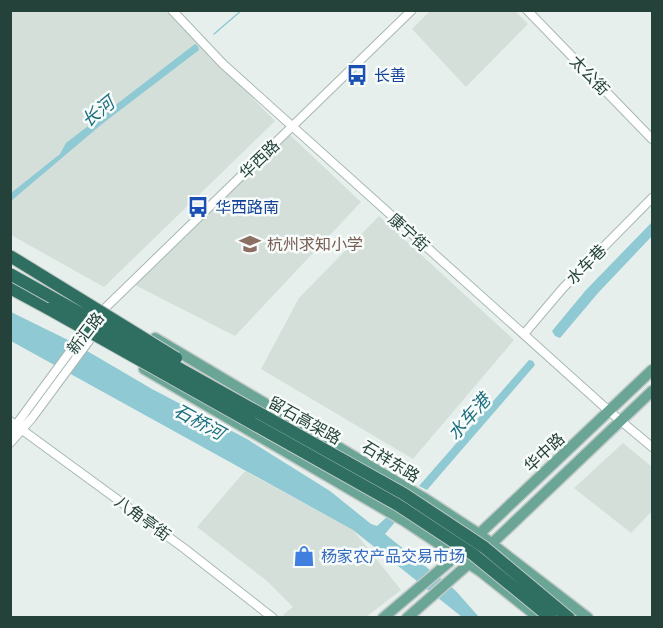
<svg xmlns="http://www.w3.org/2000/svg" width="663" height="628" viewBox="0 0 663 628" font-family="'Roboto Condensed','Noto Sans SC',sans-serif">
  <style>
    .built { fill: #d4dfda }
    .water { fill: #8ec9d4 }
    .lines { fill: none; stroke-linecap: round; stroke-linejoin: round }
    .stream { stroke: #8ec9d4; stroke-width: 1.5 }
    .minor-casing { stroke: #a8b8b2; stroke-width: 10 }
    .major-casing { stroke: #c2cac8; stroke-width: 13 }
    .highway-casing { stroke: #c2cac8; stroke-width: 14 }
    .minor { stroke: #fff; stroke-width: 8 }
    .major { stroke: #6aa596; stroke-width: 10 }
    .highway { stroke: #2f6f62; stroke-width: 12 }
    .highway-bridge-casing { stroke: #c2cac8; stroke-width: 14; stroke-linecap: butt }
    .highway-bridge { stroke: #2f6f62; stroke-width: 12 }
    .labels { text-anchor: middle; stroke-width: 5; stroke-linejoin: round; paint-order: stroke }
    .transit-label { font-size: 16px; fill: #164399; stroke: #f7fbf9; text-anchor: start }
    .street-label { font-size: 16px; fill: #24423a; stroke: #f7fbf9 }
    .education-label { font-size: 16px; fill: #785e54; stroke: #f7fbf9; text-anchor: start }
    .shop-label { font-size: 16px; fill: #366cbe; stroke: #f7fbf9; text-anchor: start }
    .water-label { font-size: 18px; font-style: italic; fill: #1c6f80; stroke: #f7fbf9 }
  </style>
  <rect width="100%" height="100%" fill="#e6efeb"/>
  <path class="built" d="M 11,11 L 166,11 L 275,121 L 104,287 L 11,235 Z
    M 430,11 L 515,11 L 528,24 L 466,87 L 412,29 Z
    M 289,134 L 361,202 L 235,336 L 135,285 Z
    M 379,216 L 514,340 L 413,459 L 261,369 L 299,298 Z
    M 623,443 L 652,467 L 652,511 L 631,533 L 574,488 Z
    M 245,471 L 353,530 L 401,590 L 366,617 L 286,617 L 283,615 L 293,607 L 267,581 L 197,527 Z"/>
  <path class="water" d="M 195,44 L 198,46 L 199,50 L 102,124 L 11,201 L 11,193 L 60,154 L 66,143 Z
    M 652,222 L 652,236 L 598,293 L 560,338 L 555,336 L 552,331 L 586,290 Z
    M 11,312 L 70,341 L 152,389 L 247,439 L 330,491 L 371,524 L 377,526 L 388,516 L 396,521 L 385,534 L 455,590 L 479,617 L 462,617 L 353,530 L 11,341 Z
    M 529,360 L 533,361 L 535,365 L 439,476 L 427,490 L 419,486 Z"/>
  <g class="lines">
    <path class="stream" d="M 214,34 L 242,10"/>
    <defs>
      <path id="minor" d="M 172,10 L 223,64 L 609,411 L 652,447
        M 527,10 L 652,139
        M 99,314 L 412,10
        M 524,334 L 563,288 L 652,198
        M 10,421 L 185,549 L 273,618
        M 10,433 L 88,327
        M 10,443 L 32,418 L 91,338 L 95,330"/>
      <path id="major" d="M 155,338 L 424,498 L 479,534 L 588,618
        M 144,369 L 406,522 L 480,571 L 539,618
        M 476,537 L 652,370
        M 487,548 L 652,391
        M 383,618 L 461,552
        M 407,618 L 473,560"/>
      <path id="highway" d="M 10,288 L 49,309"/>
    </defs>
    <use href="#minor" class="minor-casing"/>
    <use href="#major" class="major-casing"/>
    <use href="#highway" class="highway-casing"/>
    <use href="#minor" class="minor"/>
    <use href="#major" class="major"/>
    <use href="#highway" class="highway"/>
    <defs>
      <path id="highway-bridge" d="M 10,256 L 176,358
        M 10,274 L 404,494 L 484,547 L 569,618
        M 49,309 L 398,505 L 474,555 L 551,618"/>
    </defs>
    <use href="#highway-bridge" class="highway-bridge-casing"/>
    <use href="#highway-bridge" class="highway-bridge"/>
  </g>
  <defs>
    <symbol id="bus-bare" viewBox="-9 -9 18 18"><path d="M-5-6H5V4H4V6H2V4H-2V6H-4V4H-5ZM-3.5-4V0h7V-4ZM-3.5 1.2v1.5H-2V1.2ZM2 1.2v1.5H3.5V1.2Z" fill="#1a4fb4" stroke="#f7fbf9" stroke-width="2.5" paint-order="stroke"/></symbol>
    <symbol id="school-bare" viewBox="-9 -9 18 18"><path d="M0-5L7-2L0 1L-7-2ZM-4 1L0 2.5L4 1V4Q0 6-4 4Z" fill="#8d6e63" stroke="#f7fbf9" stroke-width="2.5" paint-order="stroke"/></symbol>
    <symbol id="shop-bare" viewBox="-9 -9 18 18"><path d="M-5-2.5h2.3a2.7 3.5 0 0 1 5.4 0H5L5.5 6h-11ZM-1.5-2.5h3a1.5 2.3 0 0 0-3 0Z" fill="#3f7fe0" stroke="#f7fbf9" stroke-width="2.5" paint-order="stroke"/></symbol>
  </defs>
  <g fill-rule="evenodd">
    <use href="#bus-bare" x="342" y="60" width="30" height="30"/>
    <use href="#bus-bare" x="183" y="192" width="30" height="30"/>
    <use href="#school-bare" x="235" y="229" width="30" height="30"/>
    <use href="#shop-bare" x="289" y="541" width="30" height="30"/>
  </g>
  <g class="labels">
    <g class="transit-label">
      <text x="374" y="81">长善</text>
      <text x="215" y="213">华西路南</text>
    </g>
    <g class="street-label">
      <text transform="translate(590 75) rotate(46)" y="6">太公街</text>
      <text transform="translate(259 159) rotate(-44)" y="6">华西路</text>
      <text transform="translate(409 232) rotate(42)" y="6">康宁街</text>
      <text transform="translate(586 264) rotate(-45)" y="6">水车巷</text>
      <text transform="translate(85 333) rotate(-52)" y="6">新汇路</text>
      <text transform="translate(305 420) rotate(29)" y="6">留石高架路</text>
      <text transform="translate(544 452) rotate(-43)" y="6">华中路</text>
      <text transform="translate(391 461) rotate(31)" y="6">石祥东路</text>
      <text transform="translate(143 518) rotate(36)" y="6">八角亭街</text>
    </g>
    <g class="education-label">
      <text x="267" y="250">杭州求知小学</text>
    </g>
    <g class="shop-label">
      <text x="321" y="562">杨家农产品交易市场</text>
    </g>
    <g class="water-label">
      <text transform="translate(98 112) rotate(-39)" y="6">长河</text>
      <text transform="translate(469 417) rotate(-49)" y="6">水车港</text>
      <text transform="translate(199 422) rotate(29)" y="6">石桥河</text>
    </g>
  </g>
  <rect width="663" height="628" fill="none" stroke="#24423a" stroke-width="24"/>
</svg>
